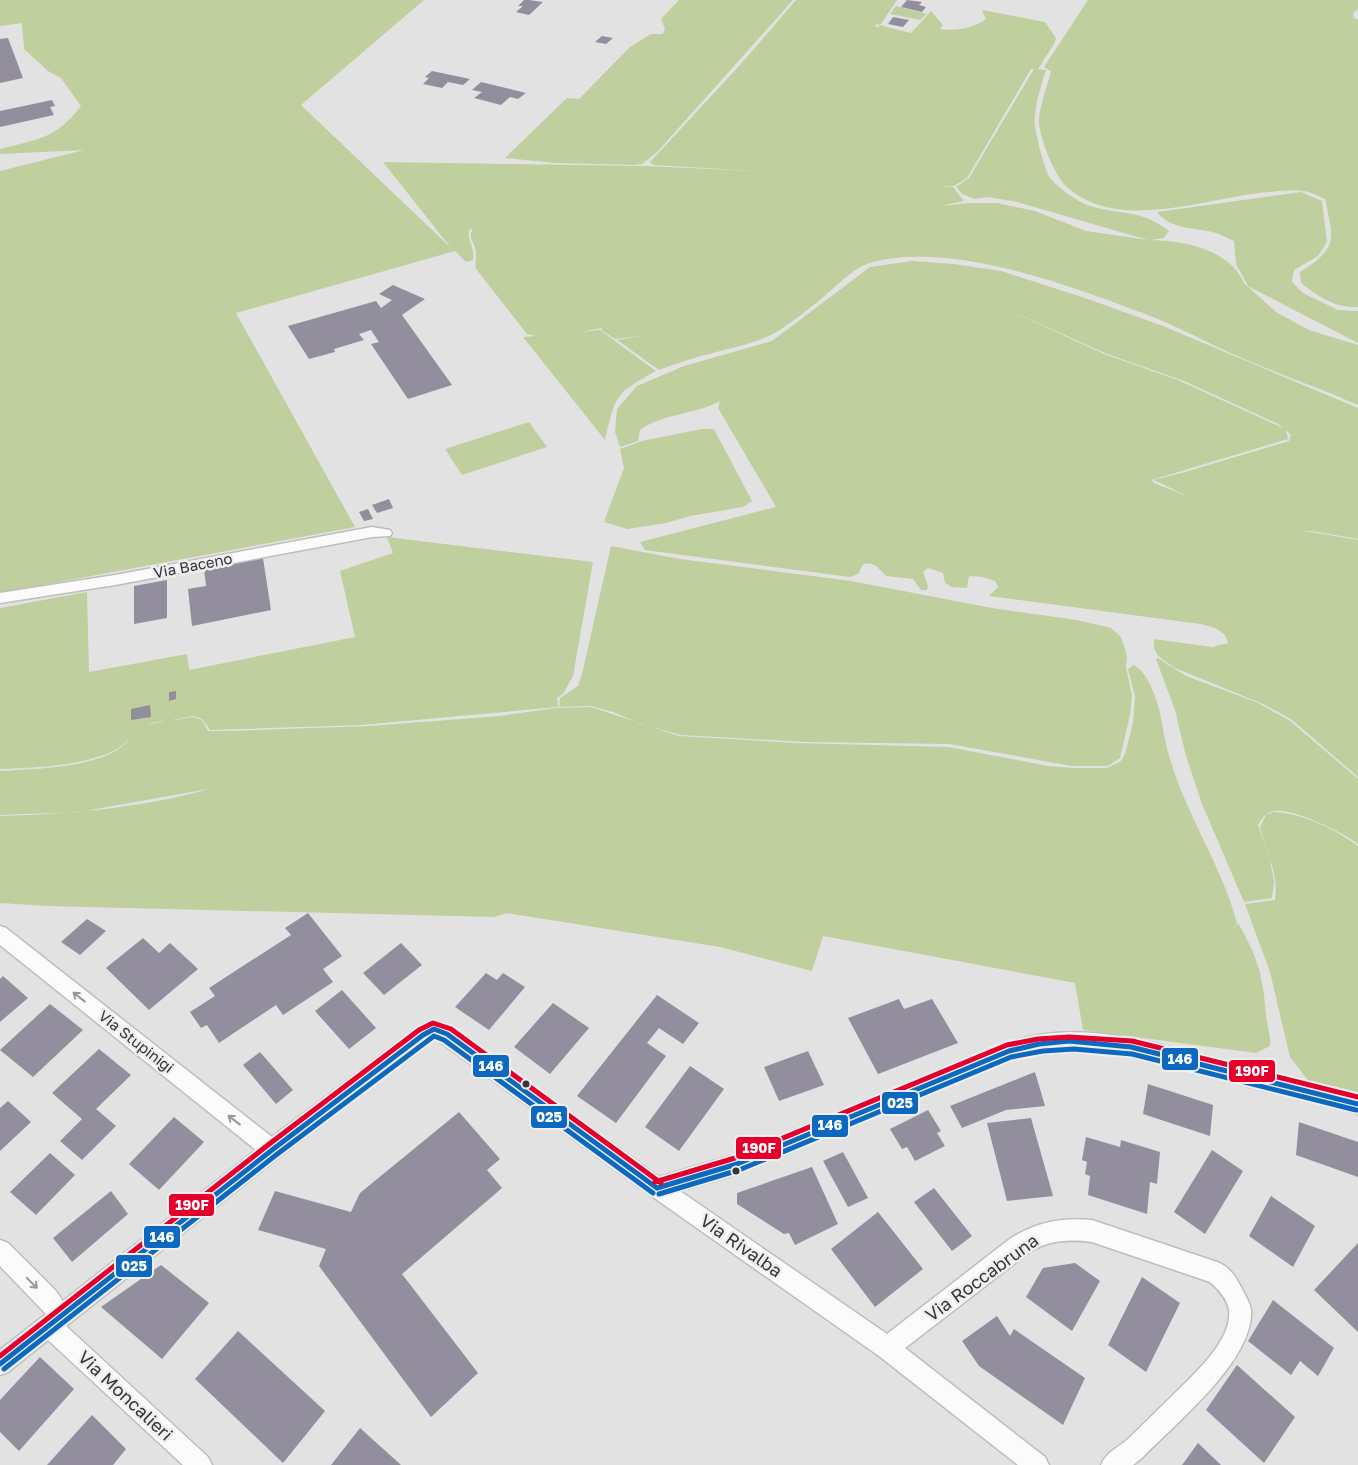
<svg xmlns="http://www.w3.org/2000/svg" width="1358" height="1465" viewBox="0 0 1358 1465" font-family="'Golos Text',sans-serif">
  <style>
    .green { fill: #c0cf9e; fill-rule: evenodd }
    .building { fill: #928e9d }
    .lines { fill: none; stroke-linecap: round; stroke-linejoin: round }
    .minor-casing { stroke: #bebebe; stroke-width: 3 }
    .minor { fill: #fbfbfb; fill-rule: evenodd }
    .bus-1-casing { stroke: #efeff0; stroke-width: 9 }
    .bus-2-casing { stroke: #efeff0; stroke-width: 9 }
    .bus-3-casing { stroke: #efeff0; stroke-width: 9 }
    .bus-1 { stroke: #0c69bf; stroke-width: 5 }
    .bus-2 { stroke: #0c69bf; stroke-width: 5 }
    .bus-3 { stroke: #e4002b; stroke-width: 5 }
    .oneway { stroke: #989899 }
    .bus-dot { fill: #363637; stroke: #efeff0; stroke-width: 2 }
    .labels { text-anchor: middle; stroke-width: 5; stroke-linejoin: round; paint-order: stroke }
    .street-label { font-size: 15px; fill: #363637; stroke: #efeff0 }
    .near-street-label { font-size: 18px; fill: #363637; stroke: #efeff0 }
    .line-badge { stroke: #efeff0; stroke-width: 2 }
    .badge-label { font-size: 14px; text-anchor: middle; font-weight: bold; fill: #fff }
  </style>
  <rect width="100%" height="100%" fill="#e2e2e2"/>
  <path class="green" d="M 0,0 L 424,0 L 301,105 L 451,248 L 383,162 L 646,166 L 755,171 L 653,165 L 650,162 L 740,65 L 796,0 L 897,0 L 881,24 L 874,25 L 879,28 L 879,25 L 911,33 L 931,11 L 943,25 L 940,29 C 957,31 972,29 986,19 L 982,10 L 1045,22 L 1056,38 L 1054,44 L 1038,69 L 1046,70 C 1041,86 1033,111 1035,126 C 1036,136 1045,171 1050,178 C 1059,188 1077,202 1090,206 C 1123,216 1139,208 1169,231 L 1164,238 L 1151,240 C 1185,241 1229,249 1244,283 L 1276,312 L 1309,330 L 1358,345 L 1358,405 C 1318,387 1275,373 1235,355 C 1205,342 1176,325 1145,314 C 1069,285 953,242 873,262 C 856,266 842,281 829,292 C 813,306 795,320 778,331 C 758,343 736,347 713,353 C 695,357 677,363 659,370 L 617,340 L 640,336 L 615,339 L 601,330 L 603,328 L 580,332 L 600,330 L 656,371 C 614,394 616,395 605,440 L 523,337 L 536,336 L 527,334 L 476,269 C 475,262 476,258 476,252 C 475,242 467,238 473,228 L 469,230 C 467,241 475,248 473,260 L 466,262 L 455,251 L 236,313 L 355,527 L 0,593 L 0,171 L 84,150 L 0,154 L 0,149 C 38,139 56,139 81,106 L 61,78 L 48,71 L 24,49 L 22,23 L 0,26 ZM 1031,69 L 1034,69 L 969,178 L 956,187 L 962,194 L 974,199 L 988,197 L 1017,202 L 1148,240 L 1086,231 L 1035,211 L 997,203 L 970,203 L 941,206 L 964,201 L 953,187 L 941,186 L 954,186 L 967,178 Z
    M 679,0 L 793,0 L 658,151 L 642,164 L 636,165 L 555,163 L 505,158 L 567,98 L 579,99 L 630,47 L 651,34 L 663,34 L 665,29 L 661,19 Z
    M 1088,0 L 1358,0 L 1358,9 L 1353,13 L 1354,18 L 1358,20 L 1358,307 C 1335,308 1319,297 1301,283 L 1300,272 C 1338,248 1334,241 1325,199 C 1318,196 1311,192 1303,191 C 1293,189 1280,191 1269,192 C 1206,197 1117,235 1065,185 C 1054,174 1040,139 1039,123 C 1038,111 1048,84 1051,71 L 1044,67 Z
    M 896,6 L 927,14 L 920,20 L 890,14 Z
    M 1301,192 L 1322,201 L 1327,242 L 1318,256 L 1294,270 L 1292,282 L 1303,293 L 1338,310 L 1358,311 L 1358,343 L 1248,286 L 1236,264 L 1234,241 C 1229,239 1224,236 1219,234 C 1199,227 1171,231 1157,212 Z
    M 912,261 L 954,264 L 1001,271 L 1085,298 L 1163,326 L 1358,408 L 1358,539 L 1311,531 L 1299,532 L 1311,532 L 1358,540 L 1358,777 L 1291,719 L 1263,704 L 1175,668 L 1158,656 L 1154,648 L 1154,639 L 1212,647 L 1228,643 C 1225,629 1212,627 1200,624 L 989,596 L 998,587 L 995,581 L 983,577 L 969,576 L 967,588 L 952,587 L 945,583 L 943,573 L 928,568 L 923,572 L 928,586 L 927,590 L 921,590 L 913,579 L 886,576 C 878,568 875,562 863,564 L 858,574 L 850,577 L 645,550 L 640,542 L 776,507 L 718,408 L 720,401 C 695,415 663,413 640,430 L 638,441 L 620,447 L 615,432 L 617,409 L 637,386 L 684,366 L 772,341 L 870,267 ZM 1013,312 L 1107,354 L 1184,381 L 1278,424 L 1283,428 L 1178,380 L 1104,354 ZM 1286,430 L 1291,435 L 1289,441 L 1185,472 L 1154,480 L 1189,497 L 1154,483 L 1152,480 L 1288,439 Z
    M 529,422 L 547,447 L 462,475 L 445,449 Z
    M 702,429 L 714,429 L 752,501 L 743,507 L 690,516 L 666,523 L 627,529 L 604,522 L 624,468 L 620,449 L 642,441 Z
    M 387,537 L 593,562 L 573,676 L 563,694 L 557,698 L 558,707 L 361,725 L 210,730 L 202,719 L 193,716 L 167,721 L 193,717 L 202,720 L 208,731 L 229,731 L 370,726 L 500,716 L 556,708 L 591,707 L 679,736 L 796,743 L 949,747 L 1048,766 L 1072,768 L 1107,768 L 1121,761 L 1126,751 L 1133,722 L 1135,696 L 1128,669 L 1134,665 C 1152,676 1160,709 1163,729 C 1175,801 1219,855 1237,923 L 1230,931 L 1238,923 C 1258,958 1263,975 1266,1015 C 1267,1026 1271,1035 1270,1046 L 1256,1053 L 1083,1030 L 1075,983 L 823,936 L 812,971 L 720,947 L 506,913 L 494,917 L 47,906 L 0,903 L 0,816 C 67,814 144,808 208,789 L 79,812 L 0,815 L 0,771 C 34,769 79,768 110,754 C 126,747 131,734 143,727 C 149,723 159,723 165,721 C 134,722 133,744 107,754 C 74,766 35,768 0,769 L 0,608 L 87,592 L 89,672 L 187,654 L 189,670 L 355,637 L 340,571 L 393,553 Z
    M 611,546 L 680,559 L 851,581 L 992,608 L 1077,620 L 1111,628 L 1120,636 L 1124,645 L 1127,657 L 1126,667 L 1132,696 L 1130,715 L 1120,758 L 1108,766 L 1072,766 L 949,744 L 805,742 L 681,735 L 641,724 L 613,712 L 591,706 L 559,707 L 560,698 L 578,686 L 582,674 Z
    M 1158,658 L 1186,676 L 1256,702 L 1289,720 L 1358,779 L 1358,844 C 1342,832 1293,808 1275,811 C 1266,812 1262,818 1258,825 L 1270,859 L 1274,882 L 1272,898 L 1244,902 L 1202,804 L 1186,756 L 1175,710 L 1156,659 Z
    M 1273,812 C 1302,813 1335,829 1358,846 L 1358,1094 L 1308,1080 L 1290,1057 L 1270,972 L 1245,904 L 1275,900 C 1279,873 1266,852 1260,827 L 1266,815 Z"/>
  <path class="building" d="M 524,0 L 529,0 L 543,2 L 529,15 L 516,12 L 523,6 L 518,6 Z
    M 907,0 L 922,2 L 919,5 L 926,7 L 922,12 L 901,7 Z
    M 893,17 L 909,20 L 903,27 L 888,24 Z
    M 602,36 L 613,38 L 606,44 L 595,42 Z
    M 8,38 L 23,78 L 0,83 L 0,39 Z
    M 432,71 L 470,79 L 463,85 L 448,82 L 442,88 L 423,84 L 429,78 L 425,77 Z
    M 481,82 L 526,93 L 518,99 L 510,97 L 501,105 L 474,98 L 482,92 L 472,90 Z
    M 52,100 L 55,106 L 50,107 L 54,115 L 0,127 L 0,111 Z
    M 393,285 L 425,299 L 402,315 L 452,385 L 408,399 L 371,344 L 379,342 L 371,330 L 359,334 L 364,340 L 334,349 L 335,352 L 309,359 L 288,326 L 376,301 L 381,308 L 392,300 L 379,294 Z
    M 389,499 L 393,508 L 377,513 L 372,505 Z
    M 368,509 L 373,519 L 364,521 L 359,512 Z
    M 263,558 L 271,610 L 192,626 L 188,589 L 206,586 L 204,569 Z
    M 167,580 L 167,618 L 134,624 L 134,586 Z
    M 176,691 L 176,699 L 169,701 L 169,692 Z
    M 150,705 L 151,717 L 131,720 L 131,709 Z
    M 308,913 L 342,956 L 323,969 L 333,982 L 283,1015 L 276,1005 L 219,1043 L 207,1025 L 201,1028 L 190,1012 L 215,996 L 209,988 L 291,935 L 285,928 Z
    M 87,919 L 106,931 L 80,955 L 61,942 Z
    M 143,938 L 159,953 L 170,943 L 198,969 L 149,1010 L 106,968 Z
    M 401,943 L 422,965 L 384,995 L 363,973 Z
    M 486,973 L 497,980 L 503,973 L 525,987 L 489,1030 L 455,1007 Z
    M 3,976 L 28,998 L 0,1022 L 0,979 Z
    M 342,990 L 376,1028 L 349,1049 L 315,1011 Z
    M 657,995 L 699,1023 L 683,1044 L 659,1028 L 647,1043 L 666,1056 L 616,1123 L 577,1096 Z
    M 899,999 L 904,1009 L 932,999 L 958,1043 L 878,1074 L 848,1018 Z
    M 553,1003 L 589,1028 L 550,1074 L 514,1047 Z
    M 50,1004 L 83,1030 L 33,1077 L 0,1050 Z
    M 99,1049 L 131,1075 L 96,1109 L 116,1126 L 82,1160 L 60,1141 L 82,1119 L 52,1093 Z
    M 808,1051 L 824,1085 L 779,1101 L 764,1067 Z
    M 260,1052 L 293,1090 L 276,1104 L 243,1065 Z
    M 690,1066 L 724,1089 L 679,1151 L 645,1127 Z
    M 1035,1072 L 1045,1106 L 1006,1110 L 962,1128 L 950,1106 Z
    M 1148,1084 L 1213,1105 L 1210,1136 L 1143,1114 Z
    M 8,1101 L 31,1122 L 0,1151 L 0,1108 Z
    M 928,1110 L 941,1131 L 937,1133 L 945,1146 L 915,1161 L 907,1147 L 902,1149 L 890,1129 Z
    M 459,1112 L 500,1159 L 487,1170 L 502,1188 L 402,1274 L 478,1373 L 431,1417 L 319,1266 L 326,1249 L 258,1230 L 275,1191 L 351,1212 L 360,1193 Z
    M 174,1117 L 204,1142 L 159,1190 L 129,1164 Z
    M 1031,1118 L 1053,1196 L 1007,1201 L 987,1123 Z
    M 1299,1122 L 1358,1142 L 1358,1177 L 1296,1155 Z
    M 1086,1137 L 1120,1147 L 1121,1140 L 1160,1152 L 1157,1184 L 1150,1182 L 1147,1214 L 1088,1195 L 1090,1176 L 1085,1174 L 1087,1162 L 1082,1160 Z
    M 1212,1150 L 1243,1171 L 1205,1234 L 1174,1212 Z
    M 843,1152 L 868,1198 L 848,1207 L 823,1161 Z
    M 50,1153 L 75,1175 L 36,1215 L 10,1192 Z
    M 812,1167 L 838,1224 L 795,1245 L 789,1233 L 784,1234 L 737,1204 L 737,1193 Z
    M 934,1188 L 972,1236 L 952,1251 L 914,1202 Z
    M 111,1191 L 128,1214 L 72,1262 L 53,1238 Z
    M 1271,1196 L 1315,1226 L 1293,1267 L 1249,1236 Z
    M 878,1212 L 923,1269 L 875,1307 L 831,1249 Z
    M 1358,1243 L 1358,1332 L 1314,1290 Z
    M 1075,1263 L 1100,1281 L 1072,1331 L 1026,1297 L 1043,1268 Z
    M 161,1265 L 209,1303 L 162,1359 L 101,1307 Z
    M 1142,1277 L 1180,1303 L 1146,1372 L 1108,1345 Z
    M 1273,1300 L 1334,1348 L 1318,1376 L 1300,1361 L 1291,1375 L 1248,1341 Z
    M 997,1316 L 1010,1336 L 1014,1329 L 1085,1378 L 1063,1425 L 979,1366 L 962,1341 Z
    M 238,1331 L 325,1411 L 283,1463 L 195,1379 Z
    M 40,1357 L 74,1389 L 19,1451 L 0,1432 L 0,1400 Z
    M 1237,1365 L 1295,1417 L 1264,1463 L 1206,1410 Z
    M 92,1415 L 126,1449 L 113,1465 L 47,1465 Z
    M 360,1428 L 401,1465 L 331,1465 Z
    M 1198,1443 L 1221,1465 L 1182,1465 Z"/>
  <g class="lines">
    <defs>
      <path id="minor" d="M 372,527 L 390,530 L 392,533 L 390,536 L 372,537 L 115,585 L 0,603 L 0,593 L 115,575 Z
        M 0,926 L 6,928 L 272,1137 L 416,1029 C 426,1022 435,1020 446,1024 L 659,1177 L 737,1154 L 1002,1045 C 1084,1013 1171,1049 1251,1069 C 1287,1078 1323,1084 1358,1094 L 1358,1114 C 1322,1103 1286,1096 1250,1087 C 1165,1065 1100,1038 1010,1060 L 737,1174 L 680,1191 L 887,1334 L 1011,1238 C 1037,1222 1062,1217 1092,1220 L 1217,1262 C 1230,1267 1236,1277 1242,1289 C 1245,1295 1250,1303 1251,1310 C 1254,1360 1176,1423 1143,1457 L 1133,1465 L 1101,1465 C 1106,1452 1118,1448 1128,1439 C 1142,1426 1155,1412 1169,1399 C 1189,1378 1233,1342 1229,1310 C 1227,1298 1218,1289 1210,1282 L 1092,1242 C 1068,1239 1047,1240 1027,1254 L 905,1348 L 1045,1457 L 1049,1465 L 1018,1465 L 879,1356 L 650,1195 L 436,1039 L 432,1039 L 279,1157 L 66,1326 L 208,1457 L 212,1465 L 183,1465 L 48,1340 L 8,1372 L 0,1375 L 0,1350 L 46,1314 L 0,1266 L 0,1240 L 8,1243 L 56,1291 L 63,1301 L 256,1150 L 0,945 Z"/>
    </defs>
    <use href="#minor" class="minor-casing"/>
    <use href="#minor" class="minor"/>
    <defs>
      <path id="bus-1" d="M 657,1188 L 737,1164 L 1009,1051 L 1039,1044 L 1069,1041 L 1131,1047 L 1358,1104
        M 0,1364 L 272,1150 L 423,1035 L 434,1029 L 447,1034 L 657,1188"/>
      <path id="bus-2" d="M 659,1194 L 739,1170 L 1011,1057 L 1043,1051 L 1074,1049 L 1132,1054 L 1356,1110
        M 4,1369 L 276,1155 L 434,1036 L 444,1040 L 653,1193"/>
      <path id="bus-3" d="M 655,1182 L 735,1158 L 1007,1045 L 1038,1039 L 1069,1037 L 1132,1041 L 1358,1097
        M 0,1356 L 268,1145 L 419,1030 L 433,1023 L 451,1029 L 661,1183"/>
    </defs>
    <use href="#bus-1" class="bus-1-casing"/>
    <use href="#bus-2" class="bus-2-casing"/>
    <use href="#bus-3" class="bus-3-casing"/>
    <use href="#bus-1" class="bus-1"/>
    <use href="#bus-2" class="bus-2"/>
    <use href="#bus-3" class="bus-3"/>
  </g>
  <defs><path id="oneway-shaft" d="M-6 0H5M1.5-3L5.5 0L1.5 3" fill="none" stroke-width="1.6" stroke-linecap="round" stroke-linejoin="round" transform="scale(1.25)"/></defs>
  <g class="oneway">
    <use href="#oneway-shaft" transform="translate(79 997) rotate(-142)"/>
    <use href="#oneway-shaft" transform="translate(234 1120) rotate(-142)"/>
    <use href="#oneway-shaft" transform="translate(32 1283) rotate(45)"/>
  </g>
  <g class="bus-dot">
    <circle cx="526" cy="1084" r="4.5"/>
    <circle cx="736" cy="1171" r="4.5"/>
  </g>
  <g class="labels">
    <g class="street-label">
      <text transform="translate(193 566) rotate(-11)" y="5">Via Baceno</text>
      <text transform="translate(136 1042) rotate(38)" y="5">Via Stupinigi</text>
    </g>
    <g class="near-street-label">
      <text transform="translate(741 1246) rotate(35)" y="6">Via Rivalba</text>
      <text transform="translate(982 1278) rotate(-36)" y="6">Via Roccabruna</text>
      <text transform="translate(125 1396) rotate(43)" y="6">Via Moncalieri</text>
    </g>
  </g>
  <g class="line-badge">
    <rect x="1161" y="1047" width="38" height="24" rx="5" fill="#0c69bf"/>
    <rect x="472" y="1054" width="38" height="24" rx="5" fill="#0c69bf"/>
    <rect x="1228" y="1059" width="48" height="24" rx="5" fill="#e4002b"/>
    <rect x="881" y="1091" width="38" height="24" rx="5" fill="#0c69bf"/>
    <rect x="530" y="1105" width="38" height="24" rx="5" fill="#0c69bf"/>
    <rect x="811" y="1114" width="38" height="24" rx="5" fill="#0c69bf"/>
    <rect x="735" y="1136" width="47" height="24" rx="5" fill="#e4002b"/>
    <rect x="168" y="1193" width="47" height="24" rx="5" fill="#e4002b"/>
    <rect x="143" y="1225" width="38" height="24" rx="5" fill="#0c69bf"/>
    <rect x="115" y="1254" width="38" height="24" rx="5" fill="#0c69bf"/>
  </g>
  <g class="badge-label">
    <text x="1180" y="1064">146</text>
    <text x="491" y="1071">146</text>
    <text x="1252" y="1076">190F</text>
    <text x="900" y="1108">025</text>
    <text x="549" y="1122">025</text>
    <text x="830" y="1130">146</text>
    <text x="759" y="1153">190F</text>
    <text x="192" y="1210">190F</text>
    <text x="162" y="1242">146</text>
    <text x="134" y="1271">025</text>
  </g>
</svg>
